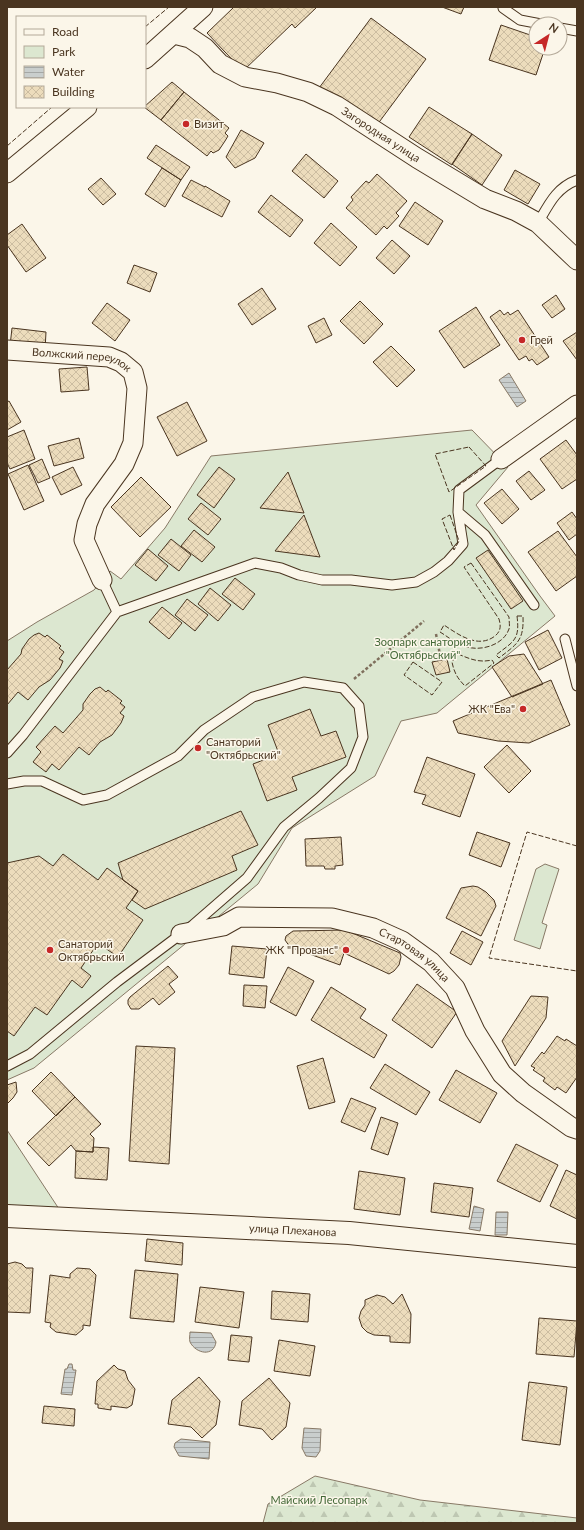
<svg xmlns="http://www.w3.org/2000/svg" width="584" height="1530" viewBox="0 0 584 1530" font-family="Lato,sans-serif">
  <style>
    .forest { fill: url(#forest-firs); stroke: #887966 }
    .park { fill: #dce7d0; stroke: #887966 }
    .water { fill: url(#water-rules); stroke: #887966 }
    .building { fill: url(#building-cross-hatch); stroke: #4a3520 }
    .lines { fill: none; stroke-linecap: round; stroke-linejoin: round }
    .lane-casing { stroke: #4a3520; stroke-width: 11 }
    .street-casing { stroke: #4a3520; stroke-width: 21 }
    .secondary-casing { stroke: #4a3520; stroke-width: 24 }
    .path { stroke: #7f6f5c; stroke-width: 2.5; stroke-dasharray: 3 2; stroke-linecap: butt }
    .lane { stroke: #fbf6e9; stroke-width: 9 }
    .street { stroke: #fbf6e9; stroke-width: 19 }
    .secondary { stroke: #fbf6e9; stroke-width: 22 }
    .fence { stroke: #4a3520; stroke-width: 1; stroke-dasharray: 5 2; stroke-linecap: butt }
    .poi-dot { fill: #c62828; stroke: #fbf6e9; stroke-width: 1.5 }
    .labels { text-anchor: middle; stroke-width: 3; stroke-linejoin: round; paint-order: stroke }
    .poi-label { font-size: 11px; fill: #4a3520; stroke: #fbf6e9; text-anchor: start }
    .street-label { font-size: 11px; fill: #4a3520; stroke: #fbf6e9 }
    .park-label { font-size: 11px; fill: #436837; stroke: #fbf6e9 }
  </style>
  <defs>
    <pattern id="forest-firs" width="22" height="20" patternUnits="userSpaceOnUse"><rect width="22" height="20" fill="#dce7d0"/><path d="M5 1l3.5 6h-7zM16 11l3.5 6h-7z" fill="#bec7b2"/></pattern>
    <pattern id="water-rules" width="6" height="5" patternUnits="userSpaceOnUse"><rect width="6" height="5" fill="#c9cecd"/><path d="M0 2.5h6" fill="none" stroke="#a5a8a6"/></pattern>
    <pattern id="building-cross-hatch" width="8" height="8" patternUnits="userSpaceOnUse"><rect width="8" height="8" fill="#ecdcbc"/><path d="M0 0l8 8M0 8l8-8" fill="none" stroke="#ccbda1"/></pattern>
  </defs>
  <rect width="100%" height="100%" fill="#fbf6e9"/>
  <path class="forest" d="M 315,1476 L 420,1500 L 577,1518 L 577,1523 L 263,1523 L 268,1504 Z"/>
  <path class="park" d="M 472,430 L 508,467 L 476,505 L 540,596 L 555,616 L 437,713 L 401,721 L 375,776 L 292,828 L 258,884 L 34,1068 L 7,1080 L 7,641 L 37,622 L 94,590 L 110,571 L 121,579 L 165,528 L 211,456 Z
    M 545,864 L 559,869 L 542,923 L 547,925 L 540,949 L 514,940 L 536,869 Z
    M 7,1130 L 61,1212 L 7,1206 Z"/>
  <path class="water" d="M 509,373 L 526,401 L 517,407 L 499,380 Z
    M 474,1206 L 484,1209 L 480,1231 L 469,1229 Z
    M 496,1212 L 508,1212 L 507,1235 L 495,1235 Z
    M 190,1332 L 211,1333 L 216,1342 C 214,1357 196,1354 190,1342 C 189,1339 190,1335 190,1332 Z
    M 69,1364 L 72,1364 L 73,1370 L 76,1370 L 72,1395 L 61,1394 L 65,1369 L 67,1369 Z
    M 304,1428 L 321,1429 L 320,1451 L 316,1457 L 306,1456 L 302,1448 Z
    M 181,1439 L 210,1442 L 209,1459 L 179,1456 L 174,1447 L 175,1443 Z"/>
  <path class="building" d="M 234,7 L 317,7 L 295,28 L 292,24 L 243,71 L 207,33 Z
    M 442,7 L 464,7 L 461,14 Z
    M 371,18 L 426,59 L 374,129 L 319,88 Z
    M 501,25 L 536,37 L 536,48 L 545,48 L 536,75 L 489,60 Z
    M 172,82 L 184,92 L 161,120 L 144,107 Z
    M 184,92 L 229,128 L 225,133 L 228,136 L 225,141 L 219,150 L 213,153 L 211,151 L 207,156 L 161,120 Z
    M 429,107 L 472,134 L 452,165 L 409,137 Z
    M 241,130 L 264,143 L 255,158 L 235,168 L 226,157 Z
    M 472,134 L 502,155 L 482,185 L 452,164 Z
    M 156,145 L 190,167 L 181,180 L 147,158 Z
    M 306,154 L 338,181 L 324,198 L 292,171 Z
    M 162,168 L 181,180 L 165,207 L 145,194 Z
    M 515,170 L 540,184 L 528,204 L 504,190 Z
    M 377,174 L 407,201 L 396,213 L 399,216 L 387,229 L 384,226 L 376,235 L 346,208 L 353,200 L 351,197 L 366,181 L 369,183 Z
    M 101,178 L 116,194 L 103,205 L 88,189 Z
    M 191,180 L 205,187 L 205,186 L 230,201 L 222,217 L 182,196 Z
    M 271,195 L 303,220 L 290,237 L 258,212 Z
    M 415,202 L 443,221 L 428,245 L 399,226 Z
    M 331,223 L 357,247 L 340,266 L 314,243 Z
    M 22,224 L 46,258 L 26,272 L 7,245 L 7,235 Z
    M 392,240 L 410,256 L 394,274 L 376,258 Z
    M 134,265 L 157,273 L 150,292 L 127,283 Z
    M 262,288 L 276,309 L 252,325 L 238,304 Z
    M 556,295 L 565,309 L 552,318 L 542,305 Z
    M 360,301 L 383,324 L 364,344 L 340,321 Z
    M 107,303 L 130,320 L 115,341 L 92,323 Z
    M 476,307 L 500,345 L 464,368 L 439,331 Z
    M 500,310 L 504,315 L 508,312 L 510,315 L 518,310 L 549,357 L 537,365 L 532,359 L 529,361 L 526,356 L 519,360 L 490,317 Z
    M 324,318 L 332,335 L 316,343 L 308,326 Z
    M 12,328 L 46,332 L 45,350 L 10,346 Z
    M 577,332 L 577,360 L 563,341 Z
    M 391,346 L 415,370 L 397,387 L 373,362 Z
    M 87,367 L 89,390 L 61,392 L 59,369 Z
    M 9,401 L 21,422 L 7,430 L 7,402 Z
    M 187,402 L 207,441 L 177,456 L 157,417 Z
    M 24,430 L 35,459 L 10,469 L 7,463 L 7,437 Z
    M 79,438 L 84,458 L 54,466 L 48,446 Z
    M 566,440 L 577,455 L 577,479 L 562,489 L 540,459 Z
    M 42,459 L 50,478 L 38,483 L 29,465 Z
    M 28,465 L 44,501 L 24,510 L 8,474 Z
    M 73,467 L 82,485 L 61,495 L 52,477 Z
    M 219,467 L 235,479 L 214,508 L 197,495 Z
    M 529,471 L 545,490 L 531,500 L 516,481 Z
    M 288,472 L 304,513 L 260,508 Z
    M 141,477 L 171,507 L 140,537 L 111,507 Z
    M 502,489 L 519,509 L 502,524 L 484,503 Z
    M 201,503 L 221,519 L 208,535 L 188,519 Z
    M 572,512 L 577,519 L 577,534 L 569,540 L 557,523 Z
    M 304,515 L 320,557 L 275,551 Z
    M 194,530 L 215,547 L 202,562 L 181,546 Z
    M 558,531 L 577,557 L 577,576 L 556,591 L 528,552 Z
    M 171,539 L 191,555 L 179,571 L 158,555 Z
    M 148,549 L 168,566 L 156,581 L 135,565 Z
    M 488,550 L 523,601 L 511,609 L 476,558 Z
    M 235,578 L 255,594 L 243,610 L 222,594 Z
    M 210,588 L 231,605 L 218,621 L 198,604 Z
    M 187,599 L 208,615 L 195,631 L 175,615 Z
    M 162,607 L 182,623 L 169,639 L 149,622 Z
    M 548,630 L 562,658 L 539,670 L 525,642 Z
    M 39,633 L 45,637 L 47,635 L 61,646 L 59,648 L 64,652 L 59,659 L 63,661 L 60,668 L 50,680 L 39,687 L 28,700 L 18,692 L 7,705 L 7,670 L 21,654 L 22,649 L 29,639 L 34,635 Z
    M 524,654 L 543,684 L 512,697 L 492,667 L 509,656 Z
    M 447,659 L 450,672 L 436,675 L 432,662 Z
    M 551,680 L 570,725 L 529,743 L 498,741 L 458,733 L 453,721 Z
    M 100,687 L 106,692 L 108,690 L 122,701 L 120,703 L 125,707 L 120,713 L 124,716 L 121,723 L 112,735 L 100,742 L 89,755 L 79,747 L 59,770 L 52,764 L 46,772 L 33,762 L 41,752 L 36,747 L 55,726 L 63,733 L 83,710 L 83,704 L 90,694 L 95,689 Z
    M 310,709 L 321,736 L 336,731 L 346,757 L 292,777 L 297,790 L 267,801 L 253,764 L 279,754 L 268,725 Z
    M 507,745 L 531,771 L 509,793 L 484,767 Z
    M 427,757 L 475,774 L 460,817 L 422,804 L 426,795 L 414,792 Z
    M 241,811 L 258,845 L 232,856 L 237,870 L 145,909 L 132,900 L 138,891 L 123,880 L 118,863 Z
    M 477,832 L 510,843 L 501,867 L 469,855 Z
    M 341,837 L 343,865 L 335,866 L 335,869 L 325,869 L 324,866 L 306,866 L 305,839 Z
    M 63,854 L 98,880 L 107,868 L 138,891 L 126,908 L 143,920 L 118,957 L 98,943 L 81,968 L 91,976 L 82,988 L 72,980 L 47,1015 L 35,1007 L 14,1036 L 7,1031 L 7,863 L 39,856 L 53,866 Z
    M 473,886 L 478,887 L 486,892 L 494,900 L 496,906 L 481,936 L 446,918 L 461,888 Z
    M 345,930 L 400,953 L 401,957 L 399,965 L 394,971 L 389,974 L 344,953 L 340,965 L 290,947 L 285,940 L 286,936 L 293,931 Z
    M 462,931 L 483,942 L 471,965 L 450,953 Z
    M 232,946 L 267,949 L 264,978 L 229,974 Z
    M 168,966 L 178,977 L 169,984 L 175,992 L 159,1005 L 153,998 L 139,1009 L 131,1009 L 128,1004 L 128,1000 L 130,997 Z
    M 288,967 L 314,981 L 296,1016 L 270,1002 Z
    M 417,984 L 457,1012 L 432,1048 L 392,1020 Z
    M 244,985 L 267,986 L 265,1008 L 243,1006 Z
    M 331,987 L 366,1009 L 360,1018 L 387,1035 L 374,1058 L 311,1020 Z
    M 531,996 L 548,997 L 546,1018 L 515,1066 L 502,1041 Z
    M 557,1036 L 565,1041 L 566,1039 L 577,1046 L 577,1077 L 566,1093 L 557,1087 L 555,1090 L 543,1081 L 545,1078 L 533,1070 L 535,1068 L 531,1066 L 542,1052 L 544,1054 Z
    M 136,1046 L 175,1048 L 169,1164 L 129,1161 Z
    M 323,1058 L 335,1102 L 309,1109 L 297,1066 Z
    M 385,1064 L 430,1092 L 416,1115 L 370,1088 Z
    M 456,1070 L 497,1093 L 480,1123 L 439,1100 Z
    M 51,1072 L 75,1097 L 56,1116 L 32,1091 Z
    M 16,1082 L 17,1092 L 13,1098 L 7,1104 L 7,1085 Z
    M 75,1097 L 101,1124 L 90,1134 L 94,1138 L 93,1152 L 76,1151 L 71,1145 L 49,1166 L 27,1143 Z
    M 351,1098 L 376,1108 L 365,1132 L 341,1122 Z
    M 381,1117 L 398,1123 L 388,1155 L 371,1149 Z
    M 516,1144 L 558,1165 L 540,1202 L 497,1181 Z
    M 93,1147 L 109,1148 L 107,1180 L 75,1178 L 76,1151 L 93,1152 Z
    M 566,1170 L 577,1175 L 577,1219 L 550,1206 Z
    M 359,1171 L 405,1178 L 400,1215 L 354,1209 Z
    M 434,1183 L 473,1188 L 469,1217 L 431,1212 Z
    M 147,1239 L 183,1243 L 182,1265 L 145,1261 Z
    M 15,1262 L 22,1264 L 26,1268 L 33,1268 L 30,1313 L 7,1312 L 7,1264 Z
    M 77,1268 L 90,1269 L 96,1275 L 90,1326 L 83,1325 L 83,1329 L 76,1335 L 56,1332 L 50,1327 L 51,1323 L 45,1322 L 50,1275 L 70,1278 L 70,1274 Z
    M 135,1270 L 178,1274 L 174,1322 L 130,1318 Z
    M 200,1287 L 244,1292 L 239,1328 L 195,1322 Z
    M 272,1291 L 310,1294 L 308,1322 L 271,1319 Z
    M 402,1294 L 411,1314 L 410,1343 L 390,1342 L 390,1336 L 374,1335 L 367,1332 L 362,1327 L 359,1318 L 361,1311 L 365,1305 L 365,1300 L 377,1295 L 385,1297 L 393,1304 Z
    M 539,1318 L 577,1321 L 574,1357 L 536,1354 Z
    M 231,1335 L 252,1337 L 249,1362 L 228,1360 Z
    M 279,1340 L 315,1346 L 310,1376 L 274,1371 Z
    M 114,1365 L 118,1369 L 125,1371 L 128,1380 L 135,1389 L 132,1405 L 127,1408 L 111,1406 L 111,1410 L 98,1408 L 98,1404 L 95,1404 L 97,1381 Z
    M 199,1377 L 220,1401 L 216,1425 L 202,1438 L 191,1427 L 168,1424 L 172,1400 Z
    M 269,1378 L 290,1403 L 286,1427 L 272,1440 L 262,1429 L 239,1425 L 242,1401 Z
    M 529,1382 L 567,1387 L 560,1445 L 522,1440 Z
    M 44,1406 L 75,1409 L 74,1426 L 42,1423 Z"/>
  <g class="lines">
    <defs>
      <path id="lane" d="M 503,8 L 520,20 L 541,24
        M 560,28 L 577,31
        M 538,223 C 549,204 556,188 577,180
        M 458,512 L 485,535 L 534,605
        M 102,580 L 117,612
        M 565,639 L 577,686
        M 7,753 L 23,735 L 117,612 L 255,563 L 281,568 L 299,575 L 322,580 L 351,580 L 392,585 L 416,582 L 434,572 L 448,561 L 463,544 L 458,512 L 459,490 L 501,459
        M 7,784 L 24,781 L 42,781 L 83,800 L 107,795 L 178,756 L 204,730 L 253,697 L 304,682 L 343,688 L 359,706 L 363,737 L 351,768 L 319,798 L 284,827 L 247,878 L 193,925 L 117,982 L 30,1054 L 7,1066"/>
      <g id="street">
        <path id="s1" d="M 174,34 L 190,38 L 205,48 L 220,64 L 245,77 L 277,83 L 308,92 L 337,106 L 417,158 L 485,199 L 516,211 L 538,223 L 577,260"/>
        <path d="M 145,59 L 203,7"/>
        <path d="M 7,173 L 87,107"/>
        <path id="s2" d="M 7,350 L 109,357 L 121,362 L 133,372 L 137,388 L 133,443 L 124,464 L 95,504 L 87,524 L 84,540 L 102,580"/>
        <path d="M 501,459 L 577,405"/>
        <path id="s3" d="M 181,934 L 223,926 L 239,917 L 332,918 L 373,928 L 402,941 L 431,962 L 455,988 L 475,1031 L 502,1074 L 523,1093 L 571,1127 L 577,1129"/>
      </g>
      <g id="secondary">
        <path id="s4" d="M 7,1216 L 349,1233 L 577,1256"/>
      </g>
    </defs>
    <use href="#lane" class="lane-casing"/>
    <use href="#street" class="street-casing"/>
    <use href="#secondary" class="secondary-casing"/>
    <path class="path" d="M 436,634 L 441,660
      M 354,679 L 424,621"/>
    <use href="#lane" class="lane"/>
    <use href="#street" class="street"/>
    <use href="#secondary" class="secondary"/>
    <path class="fence" d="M 145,27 L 169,7
      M 7,146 L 52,107
      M 469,447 L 486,466 L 449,492 L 435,454 Z
      M 450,515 L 459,541 L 454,550 L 442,519 Z
      M 471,563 L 509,617 C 509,621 510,626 509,629 C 503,646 479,652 464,646 C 456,644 447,636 440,632 L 444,625 C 459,635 478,649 495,636 C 501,631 501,626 499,619 L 464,567 Z
      M 517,616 L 523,616 C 524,641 517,644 499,658 L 496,655 C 514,641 520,640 517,616 Z
      M 458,654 C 470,659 479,663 492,660 L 494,663 L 465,686 C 457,678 454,672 452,662 Z
      M 413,662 L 442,682 L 432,695 L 404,675 Z
      M 577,846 L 527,832 L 489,958 L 577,971"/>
  </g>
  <g class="poi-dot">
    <circle cx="186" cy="124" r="4"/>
    <circle cx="522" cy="340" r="4"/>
    <circle cx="523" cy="709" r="4"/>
    <circle cx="198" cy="748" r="4"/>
    <circle cx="50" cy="950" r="4"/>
    <circle cx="346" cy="950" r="4"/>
  </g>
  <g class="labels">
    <g class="poi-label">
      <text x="194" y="128">Визит</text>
      <text x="530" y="344">Грей</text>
      <text x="515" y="713" text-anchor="end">ЖК "Ева"</text>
      <text x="206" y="746">Санаторий<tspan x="206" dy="13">"Октябрьский"</tspan></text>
      <text x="58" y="948">Санаторий<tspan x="58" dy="13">Октябрьский</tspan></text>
      <text x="338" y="954" text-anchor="end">ЖК "Прованс"</text>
    </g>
    <g class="street-label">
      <text dy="4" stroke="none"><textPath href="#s1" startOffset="234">Загородная улица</textPath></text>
      <text dy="4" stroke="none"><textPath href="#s2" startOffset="76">Волжский переулок</textPath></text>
      <text dy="4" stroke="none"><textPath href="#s3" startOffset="246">Стартовая улица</textPath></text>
      <text dy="4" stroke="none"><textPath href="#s4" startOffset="286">улица Плеханова</textPath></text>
    </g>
    <g class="park-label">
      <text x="423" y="646">Зоопарк санатория<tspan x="423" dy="13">"Октябрьский"</tspan></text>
      <text x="319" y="1504">Майский Лесопарк</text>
    </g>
  </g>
  <rect width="584" height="1530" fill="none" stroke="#4a3520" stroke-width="16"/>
  <rect x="16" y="16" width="130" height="92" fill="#fbf6e9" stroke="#b4a999"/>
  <rect x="24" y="29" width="20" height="6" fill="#fbf6e9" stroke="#b4a999"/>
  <text x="52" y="36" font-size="12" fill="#4a3520">Road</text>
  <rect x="24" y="46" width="20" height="12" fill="#dce7d0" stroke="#b4a999"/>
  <text x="52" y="56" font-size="12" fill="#4a3520">Park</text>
  <rect x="24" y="66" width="20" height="12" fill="url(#water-rules)" stroke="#b4a999"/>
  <text x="52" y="76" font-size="12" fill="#4a3520">Water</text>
  <rect x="24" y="86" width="20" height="12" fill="url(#building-cross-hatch)" stroke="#b4a999"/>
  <text x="52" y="96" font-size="12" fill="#4a3520">Building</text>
  <g transform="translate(548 36) rotate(36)"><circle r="19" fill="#fbf6e9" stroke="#b4a999"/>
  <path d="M0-3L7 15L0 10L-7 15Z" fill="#c62828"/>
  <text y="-6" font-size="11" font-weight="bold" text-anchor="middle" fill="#4a3520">N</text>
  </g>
</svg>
